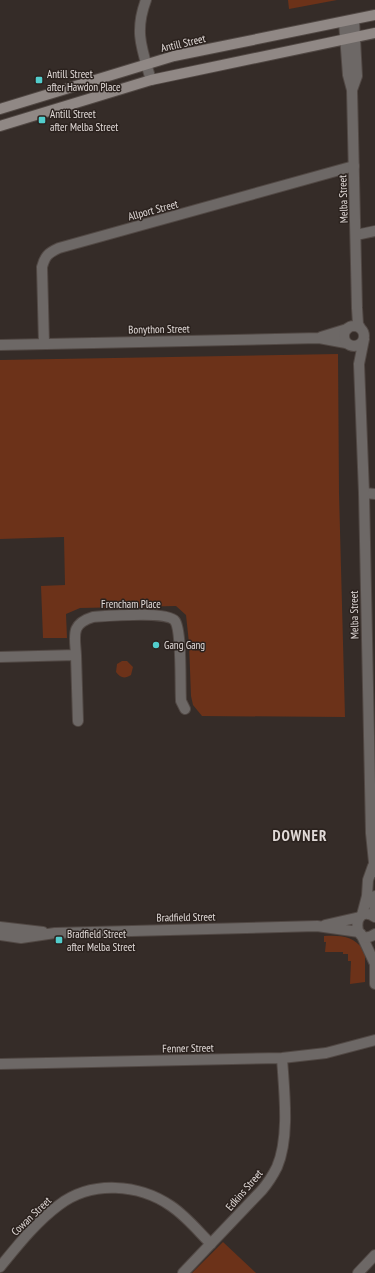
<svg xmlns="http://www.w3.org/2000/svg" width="375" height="1273" viewBox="0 0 375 1273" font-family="'PT Sans Narrow',sans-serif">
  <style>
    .green { fill: #6c3219 }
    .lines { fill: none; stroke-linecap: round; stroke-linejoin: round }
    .minor-casing { stroke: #514844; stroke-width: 12 }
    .tertiary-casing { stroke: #514844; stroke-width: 12 }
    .secondary-casing { stroke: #514844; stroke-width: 12 }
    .minor { stroke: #6d6866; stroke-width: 10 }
    .tertiary { stroke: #6d6866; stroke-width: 10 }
    .secondary { stroke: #908885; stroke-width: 10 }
    .poi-dot { fill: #52cdcc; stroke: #2b221e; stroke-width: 1.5 }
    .labels { text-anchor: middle; stroke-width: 3; stroke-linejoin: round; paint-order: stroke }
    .street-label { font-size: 11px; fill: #e1dad8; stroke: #2b221e }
    .poi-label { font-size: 11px; fill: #e1dad8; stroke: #2b221e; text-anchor: start }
    .district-label { font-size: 15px; font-weight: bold; letter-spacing: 1px; fill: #e1dad8; stroke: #2b221e }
  </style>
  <rect width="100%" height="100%" fill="#352c28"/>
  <path class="green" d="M 288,0 L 337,0 L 289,9 Z
    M 338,354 L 339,493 L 345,717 L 202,716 L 193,705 L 191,696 L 189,643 L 186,615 L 176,606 L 80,608 L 66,614 L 67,638 L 43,638 L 41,586 L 65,585 L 64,537 L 0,539 L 0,360 Z
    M 122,661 L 127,661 L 133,667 L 131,675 C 125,679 120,678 116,672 L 117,664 Z
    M 324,936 C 340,935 353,936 363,949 L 362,951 L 364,951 L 365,955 L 365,982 L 350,984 L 351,961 L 348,961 L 348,954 L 343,954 L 343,952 L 325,952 L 326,942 L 324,942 Z
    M 223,1242 L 256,1273 L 192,1273 Z"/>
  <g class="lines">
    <defs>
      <path id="minor" d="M 146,0 C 134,32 142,49 151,80
        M 356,235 L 375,231
        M 321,337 L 347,329
        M 44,344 L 42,267 C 45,256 48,253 59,248 L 354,166
        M 0,345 L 319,338 L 346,343
        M 364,493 L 375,494
        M 76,655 L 78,721
        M 0,657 L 76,655 C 75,636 70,624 93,617 C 107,616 168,611 175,621 C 182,631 180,686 181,701 L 185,709
        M 361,934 L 374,962
        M 375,959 L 375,984
        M 0,1064 L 282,1058 L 326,1053 L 375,1040
        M 0,1267 C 18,1245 36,1222 59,1205 C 92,1180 139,1184 171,1206 C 186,1216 198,1231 211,1244
        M 183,1273 L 262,1190 C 268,1183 273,1175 277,1167 C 290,1137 284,1090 282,1058
        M 358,1273 L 375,1255"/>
      <path id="tertiary" d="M 344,22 L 348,75 L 352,90 L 357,308 L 358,324 L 361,329
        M 352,90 L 357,76 L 354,20
        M344 336a10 10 0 1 1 20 0a10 10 0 1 1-20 0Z
        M 364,339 L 359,364 L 364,493 L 371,833 L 375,872
        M 375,896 L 374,905 L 375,911
        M 362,915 L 367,896 L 368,880 L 373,866
        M 375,917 C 351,901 352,950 375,934
        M 325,925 L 360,917
        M 0,927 L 43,932
        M 0,935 L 21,938 L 55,933 L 317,926 L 359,932"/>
      <path id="secondary" d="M 0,109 L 174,56 L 375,15
        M 0,126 L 151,80 L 375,33"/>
    </defs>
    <use href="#minor" class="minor-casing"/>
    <use href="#tertiary" class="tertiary-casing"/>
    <use href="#secondary" class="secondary-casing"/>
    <use href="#minor" class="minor"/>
    <use href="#tertiary" class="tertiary"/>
    <use href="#secondary" class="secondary"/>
  </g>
  <g class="poi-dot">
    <rect x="35" y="76" width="8" height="8" rx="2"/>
    <rect x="38" y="116" width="8" height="8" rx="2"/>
    <circle cx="156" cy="645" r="4"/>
    <rect x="55" y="936" width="8" height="8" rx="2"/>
  </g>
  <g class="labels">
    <g class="street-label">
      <text transform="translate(183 43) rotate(-13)" y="4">Antill Street</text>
      <text transform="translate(343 199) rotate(-92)" y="4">Melba Street</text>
      <text transform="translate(153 210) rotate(-15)" y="4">Allport Street</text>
      <text transform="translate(159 329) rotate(-1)" y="4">Bonython Street</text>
      <text x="131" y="608">Frencham Place</text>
      <text transform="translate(354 615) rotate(-91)" y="4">Melba Street</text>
      <text transform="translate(186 917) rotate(-1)" y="4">Bradfield Street</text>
      <text transform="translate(188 1048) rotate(-1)" y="4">Fenner Street</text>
      <text transform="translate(244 1190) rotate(-49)" y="4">Edkins Street</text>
      <text transform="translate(31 1216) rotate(-44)" y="4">Cowan Street</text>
    </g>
    <g class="poi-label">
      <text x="47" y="78">Antill Street<tspan x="47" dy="13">after Hawdon Place</tspan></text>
      <text x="50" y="118">Antill Street<tspan x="50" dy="13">after Melba Street</tspan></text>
      <text x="164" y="649">Gang Gang</text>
      <text x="67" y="938">Bradfield Street<tspan x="67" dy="13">after Melba Street</tspan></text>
    </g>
    <g class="district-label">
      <text x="300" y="841">DOWNER</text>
    </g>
  </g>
</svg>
